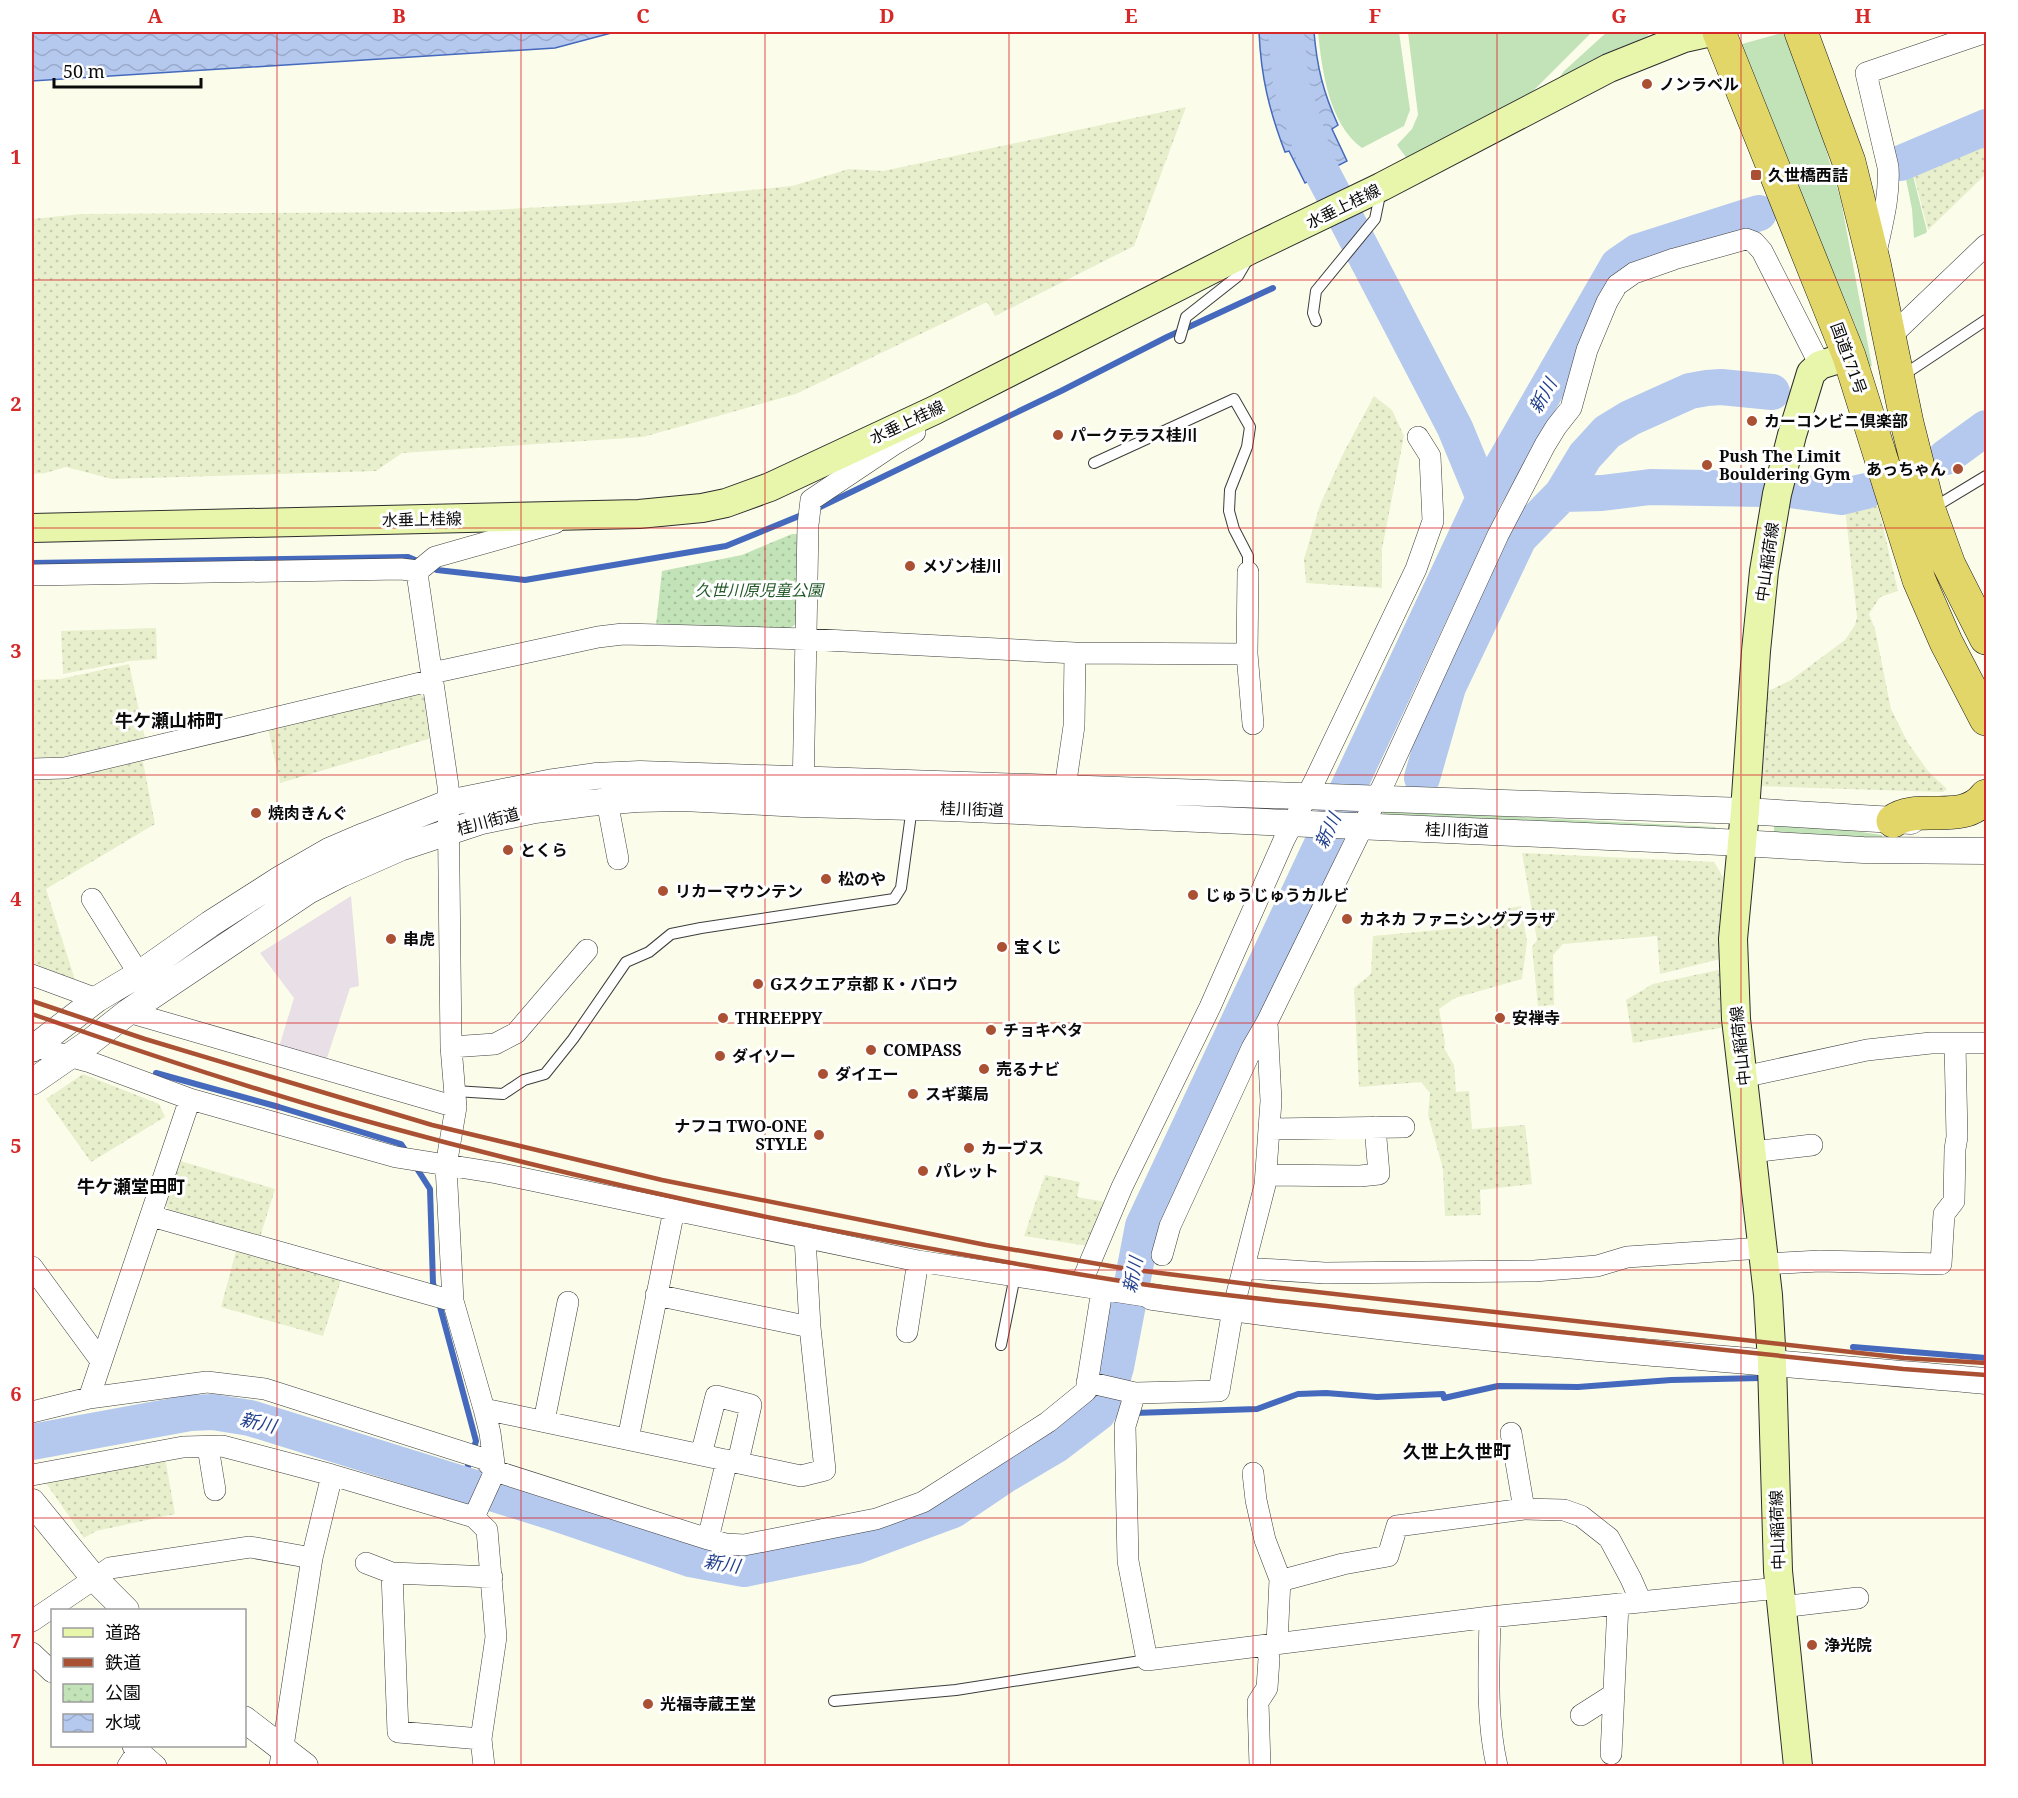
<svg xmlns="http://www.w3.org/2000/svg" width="2018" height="1798" viewBox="0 0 2018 1798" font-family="'Noto Serif','Noto Sans JP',serif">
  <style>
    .industrial { fill: #e9dfe7 }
    .farmland { fill: url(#farmland-dots) }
    .grass { fill: #c2e2b8 }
    .park { fill: url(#park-dots) }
    .water { fill: url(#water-waves); stroke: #4469bd; stroke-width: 1.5 }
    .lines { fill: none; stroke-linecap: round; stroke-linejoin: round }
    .stream { stroke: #4469bd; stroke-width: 6 }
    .river { stroke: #b5c8ee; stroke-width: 36 }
    .service-casing { stroke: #3d3d3d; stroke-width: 12 }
    .minor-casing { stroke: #3d3d3d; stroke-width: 22 }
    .tertiary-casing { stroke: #3d3d3d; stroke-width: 27 }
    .secondary-casing { stroke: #2c2c2c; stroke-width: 30 }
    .trunk-casing { stroke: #1b1b1b; stroke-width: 34 }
    .service { stroke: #fff; stroke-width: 10 }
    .minor { stroke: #fff; stroke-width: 21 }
    .tertiary { stroke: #fff; stroke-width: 26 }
    .secondary { stroke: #e8f6ac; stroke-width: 28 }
    .trunk { stroke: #e3d668; stroke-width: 33 }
    .rail { stroke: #aa5033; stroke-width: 4.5 }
    .grid { fill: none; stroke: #d62828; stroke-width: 1.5; stroke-opacity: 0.55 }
    .poi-dot { fill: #aa5033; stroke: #fff; stroke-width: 2 }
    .labels { text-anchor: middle; stroke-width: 6; stroke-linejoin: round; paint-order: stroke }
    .poi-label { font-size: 16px; font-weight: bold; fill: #0a0a0a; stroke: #fff; text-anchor: start }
    .street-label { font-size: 16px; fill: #0a0a0a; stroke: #fff }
    .park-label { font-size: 16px; font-style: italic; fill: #235a28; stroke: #fff }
    .water-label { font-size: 18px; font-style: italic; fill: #23408d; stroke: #fff }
    .neighbourhood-label { font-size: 18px; font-weight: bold; fill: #0a0a0a; stroke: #fff }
    .neatline { fill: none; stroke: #d62828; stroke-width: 2 }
    .grid-label { font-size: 20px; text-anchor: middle; font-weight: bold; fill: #d62828 }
  </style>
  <defs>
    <pattern id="farmland-dots" width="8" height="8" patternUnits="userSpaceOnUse" patternTransform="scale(1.5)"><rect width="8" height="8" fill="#e8efcd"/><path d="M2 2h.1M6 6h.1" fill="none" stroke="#c6ccaf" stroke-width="1.8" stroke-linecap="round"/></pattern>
    <pattern id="park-dots" width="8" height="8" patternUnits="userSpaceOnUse" patternTransform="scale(1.5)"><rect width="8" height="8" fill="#c2e2b8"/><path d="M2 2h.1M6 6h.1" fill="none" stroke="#a5c19d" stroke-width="1.8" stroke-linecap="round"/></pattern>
    <pattern id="water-waves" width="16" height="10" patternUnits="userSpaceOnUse" patternTransform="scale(1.5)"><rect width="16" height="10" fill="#b5c8ee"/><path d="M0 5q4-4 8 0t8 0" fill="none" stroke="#9aaacb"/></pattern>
  </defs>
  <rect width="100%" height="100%" fill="#fbfdea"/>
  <path class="industrial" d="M 351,896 L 359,986 L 350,988 L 326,1061 L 279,1047 L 294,998 L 260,953 Z"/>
  <path class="farmland" d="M 1186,107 L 1134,246 L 995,316 L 987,302 L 796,394 L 643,437 L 402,453 L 376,471 L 112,479 L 66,467 L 45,473 L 32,474 L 32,219 L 81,214 L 455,212 L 617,203 L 792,186 L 849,169 L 883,171 Z
    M 1986,146 L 1986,174 L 1928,230 L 1914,176 Z
    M 1374,396 L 1392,410 L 1404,436 L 1382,549 L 1382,588 L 1306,583 L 1304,559 L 1320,505 L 1343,454 Z
    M 1871,495 L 1879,510 L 1898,591 L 1880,597 L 1869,614 L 1875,629 L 1891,709 L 1908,743 L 1928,771 L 1947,789 L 1943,792 L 1757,786 L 1760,695 L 1791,680 L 1845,640 L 1855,625 L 1857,617 L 1844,499 Z
    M 156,628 L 157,659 L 130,661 L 63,674 L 61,631 Z
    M 129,664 L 145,738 L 62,757 L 32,758 L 32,680 L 60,679 Z
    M 416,691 L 426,698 L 432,738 L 280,783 L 268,728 Z
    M 142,757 L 155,824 L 46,889 L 75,980 L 32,966 L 32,778 Z
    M 1522,853 L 1714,862 L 1723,877 L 1720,959 L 1660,974 L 1657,936 L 1563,944 L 1553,955 L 1554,1005 L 1538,1006 L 1532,947 L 1537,940 Z
    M 1521,906 L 1527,942 L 1522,979 L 1455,998 L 1439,1009 L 1445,1043 L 1444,1048 L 1454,1065 L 1456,1092 L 1469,1091 L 1472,1129 L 1525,1125 L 1532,1184 L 1480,1190 L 1481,1215 L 1445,1216 L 1443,1169 L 1428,1115 L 1430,1093 L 1421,1082 L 1359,1087 L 1354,988 L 1371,974 L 1373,936 L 1471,927 L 1500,910 Z
    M 1723,969 L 1726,1027 L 1633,1043 L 1626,1000 L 1653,984 Z
    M 83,1074 L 159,1104 L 165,1117 L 91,1162 L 46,1099 Z
    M 177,1160 L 275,1189 L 260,1237 L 169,1211 L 163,1200 Z
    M 1045,1175 L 1080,1182 L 1077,1197 L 1106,1202 L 1088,1246 L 1024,1236 Z
    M 236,1251 L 341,1280 L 323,1336 L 221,1307 Z
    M 159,1458 L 166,1463 L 175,1514 L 96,1531 L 84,1538 L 44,1480 Z"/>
  <path class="grass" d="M 1318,32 L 1399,32 L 1410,110 L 1404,126 L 1362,148 C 1329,124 1322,71 1318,32 Z
    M 1408,32 L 1592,32 L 1532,92 L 1408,160 L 1397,145 L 1412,129 L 1418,115 Z
    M 1607,32 L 1651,32 L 1646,37 L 1557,81 L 1564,71 Z
    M 1785,32 L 1792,33 L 1841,201 L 1872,366 L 1869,367 L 1866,364 L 1856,327 L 1740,47 L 1742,44 Z
    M 1913,176 L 1927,231 L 1926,233 L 1914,238 L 1912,209 L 1906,179 Z
    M 1384,810 L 1715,827 L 1716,829 L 1384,814 L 1382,812 Z
    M 1774,825 L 1828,827 L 1882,835 L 1882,840 L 1774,835 Z"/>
  <path class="park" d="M 792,534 L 801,534 L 799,622 L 787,630 L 656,625 L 662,571 L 742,555 Z"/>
  <path class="water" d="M 32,32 L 615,32 L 555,48 L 32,81 Z
    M 1259,32 L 1314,32 C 1317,67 1323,92 1338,125 L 1332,129 L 1347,161 L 1305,183 L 1289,151 L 1285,152 C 1269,110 1261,77 1259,32 Z"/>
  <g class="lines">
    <path class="stream" d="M 814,510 L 1061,391 L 1167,337 L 1273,288
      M 32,563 L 408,557 L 420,562
      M 429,566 L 437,570 L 525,580 L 726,546 L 804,514
      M 156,1073 L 279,1107 L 401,1144 L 407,1153
      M 414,1164 L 430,1189 L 433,1283 L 435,1290
      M 439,1303 L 476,1441 L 462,1485
      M 1853,1347 L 1986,1358
      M 1098,1413 L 1124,1413
      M 1134,1413 L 1257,1409 L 1298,1394 L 1326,1393 L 1377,1397 L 1443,1394 L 1444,1398 L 1498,1386 L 1578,1387 L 1671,1380 L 1761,1378"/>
    <path class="river" d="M 1286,32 L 1291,84 L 1315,159 L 1455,428 L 1484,498
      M 1901,163 L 1986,127
      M 1946,457 L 1986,428
      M 1790,490 L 1841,497 L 1866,491
      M 1562,494 L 1585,456 L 1607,432 L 1630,418 L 1690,391 L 1707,388 L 1721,387 L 1772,392
      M 1422,778 L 1448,687 L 1519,538 L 1562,494 L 1602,493 L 1650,487 L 1764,489
      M 32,1442 L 190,1413 L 213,1412 L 250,1418 L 549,1511 L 690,1559 L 744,1569 L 856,1546 L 953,1510 L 1005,1475 L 1056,1445 L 1098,1413 L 1108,1394 L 1116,1367 L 1143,1226 L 1484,498 L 1618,265 L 1637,252 L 1759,213"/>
    <defs>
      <path id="service" d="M 1316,321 L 1313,313 L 1316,291 L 1375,219 L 1381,190
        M 1180,338 L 1186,317 L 1238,276 L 1248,259
        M 1902,376 L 1986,320
        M 1094,463 L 1234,399 L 1250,427 L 1247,447 L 1230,490 L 1229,511 L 1234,529 L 1248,556 L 1248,572
        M 1933,508 L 1986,476
        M 455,1091 L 503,1094 L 524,1080 L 545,1074 L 573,1039 L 626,962 L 649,952 L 671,934 L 701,928 L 894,899 L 901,888 L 912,807
        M 1001,1345 L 1015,1276
        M 834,1701 L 956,1690 L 1147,1660"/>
      <path id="minor" d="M 1876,253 C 1882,224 1890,196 1888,167 L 1866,73 L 1986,32
        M 1889,338 L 1986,245
        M 32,575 L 401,569 L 418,571
        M 1247,654 L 1253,724
        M 432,673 L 598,637 L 623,634 L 806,639 L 1075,653 L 1247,654 L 1248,572
        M 32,769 L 65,768 L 433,680
        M 1065,788 L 1074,726 L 1075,653
        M 803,795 L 808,525 L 811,500 L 893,445 L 915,432
        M 607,801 L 618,859
        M 92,899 L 139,974
        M 32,975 L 97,999
        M 128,1012 L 456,1107
        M 32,1046 L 90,1062 L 190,1099 L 396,1157 L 497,1173 L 918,1261 L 1152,1297
        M 451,1047 L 495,1044 L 516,1033 L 587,950
        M 1743,1077 L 1867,1050 L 1931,1043 L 1986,1043
        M 1270,1129 L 1404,1127
        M 1752,1152 L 1812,1145
        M 1266,1175 L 1360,1176 L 1379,1174 L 1375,1127
        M 151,1216 L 453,1301
        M 1162,1255 L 1170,1226 L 1252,1048 L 1267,1022
        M 1765,1264 L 1820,1261 L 1941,1264 L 1944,1214 L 1954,1201 L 1955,1149 L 1957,1137 L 1955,1044
        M 32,1267 L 101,1361
        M 1244,1268 L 1325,1273 L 1534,1271 L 1597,1266 L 1627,1257 L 1762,1248
        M 1080,1286 L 1122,1187 L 1210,1007 L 1284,840 L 1315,780 L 1416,569 L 1433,521 L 1430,456 L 1418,437
        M 656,1295 L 810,1327
        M 907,1332 L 918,1261
        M 1087,1382 L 1135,1393 L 1219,1391 L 1233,1309 L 1265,1185 L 1271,1101 L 1267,1022 L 1385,781 L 1498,535 L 1545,445 L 1556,427 L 1571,408 L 1587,350 L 1607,302 L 1617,285 L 1634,273 L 1674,259 L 1746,239 L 1754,242 L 1762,251 L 1820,365
        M 1135,1393 L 1125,1426 L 1128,1561 L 1147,1660 L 1490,1617 L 1779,1588
        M 89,1398 L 190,1099
        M 484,1409 L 801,1476 L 825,1470 L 810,1327 L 805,1237
        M 32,1412 L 89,1398 L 207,1382 L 265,1389 L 484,1459 L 495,1471 L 708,1539 L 726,1544 L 744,1545 L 876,1519 L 923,1502 L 1048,1422 L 1086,1391 L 1102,1290
        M 544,1421 L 568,1302
        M 1511,1433 L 1524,1509
        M 628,1439 L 674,1210
        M 208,1447 L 215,1490
        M 701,1455 L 716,1396 L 751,1405 L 738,1462
        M 1253,1473 L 1256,1500 L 1265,1540 L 1280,1579 L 1277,1644
        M 32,1475 L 183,1447 L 222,1446 L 332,1475 L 474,1517 L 487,1530 L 496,1637 L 481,1739 L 484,1766
        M 474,1517 L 495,1471 L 490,1433 L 484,1409 L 453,1301 L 446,1166 L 456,1107 L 451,1047 L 448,786 L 418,580 L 418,571 L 435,557 L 555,523
        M 708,1539 L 727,1460
        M 366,1563 L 392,1573
        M 1280,1579 L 1287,1579 L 1343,1564 L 1388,1556 L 1397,1526 L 1524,1509 L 1564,1510 L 1581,1516 L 1609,1538 L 1631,1579 L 1641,1602
        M 1781,1607 L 1858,1598
        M 1490,1617 C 1489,1667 1486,1718 1497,1766
        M 32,1621 L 110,1568 L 250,1547 L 312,1558
        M 32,1653 L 52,1672
        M 1581,1715 L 1614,1694
        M 481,1739 L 398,1732 L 392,1573 L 492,1577
        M 133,1746 L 156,1766
        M 1611,1754 L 1618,1604
        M 128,1766 L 141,1746
        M 280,1766 L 312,1558 L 332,1475
        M 1260,1766 L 1258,1702 L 1267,1688 L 1269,1659 L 1267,1646"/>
      <path id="tertiary" d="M 32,1049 L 97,999 L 139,974 L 210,924 L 282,878 L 329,851 L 364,836 L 448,803 L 553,782 L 595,776 L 640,774 L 1745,811 L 1911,821
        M 32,1082 L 90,1042 L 128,1012 L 308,891 L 341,874 L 400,848 L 482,821 L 535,810 L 589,803 L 637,799 L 682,798 L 802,804 L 948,808 L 1721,842 L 1863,850 L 1986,851
        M 1152,1297 C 1429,1338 1708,1357 1986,1381
        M 32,1502 L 94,1578 L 126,1610
        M 244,1719 L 305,1766"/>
      <path id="secondary" d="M 32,528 L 639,514 L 702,508 L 726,503 L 770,487 L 935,410 L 1250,250 L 1381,187 L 1609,68 L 1684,38 L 1711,32
        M 1798,1766 L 1778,1571 L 1772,1363 L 1768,1295 L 1736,1019 L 1733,939 L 1745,811 L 1756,651 L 1764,571 L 1777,494 L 1792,435 L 1811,373 L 1820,365 L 1849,356"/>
      <path id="trunk" d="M 1719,32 L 1849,356 L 1919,580 L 1946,642 L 1986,719
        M 1801,32 L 1849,162 L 1874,263 L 1907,423 L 1929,510 L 1949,565 L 1986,638
        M 1893,821 C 1919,802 1963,827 1986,796"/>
    </defs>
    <use href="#service" class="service-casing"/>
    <use href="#minor" class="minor-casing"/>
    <use href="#tertiary" class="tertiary-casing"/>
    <use href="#secondary" class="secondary-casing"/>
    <use href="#trunk" class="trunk-casing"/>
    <use href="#service" class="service"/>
    <use href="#minor" class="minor"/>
    <use href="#tertiary" class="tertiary"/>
    <use href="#secondary" class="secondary"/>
    <use href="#trunk" class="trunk"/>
    <path class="rail" d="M 32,1001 L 145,1039 L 432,1125 L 662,1180 L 986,1245 L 1128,1269 L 1264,1286 L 1904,1358 L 1986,1363
      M 32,1014 C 149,1055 268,1095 388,1127 C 629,1193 875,1242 1121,1281 C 1203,1294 1286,1301 1369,1311 C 1546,1331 1725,1350 1903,1369 L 1986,1375"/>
  </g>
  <path class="grid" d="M 277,32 L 277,1766M 521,32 L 521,1766M 765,32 L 765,1766M 1009,32 L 1009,1766M 1253,32 L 1253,1766M 1497,32 L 1497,1766M 1741,32 L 1741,1766M 32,280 L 1986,280M 32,528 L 1986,528M 32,775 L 1986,775M 32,1023 L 1986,1023M 32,1270 L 1986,1270M 32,1518 L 1986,1518"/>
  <g class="poi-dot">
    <circle cx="1647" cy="84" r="6"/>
    <rect x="1750" y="169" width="12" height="12" rx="3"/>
    <circle cx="1752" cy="421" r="6"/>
    <circle cx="1058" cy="435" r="6"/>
    <circle cx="1707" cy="465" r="6"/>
    <circle cx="1958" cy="469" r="6"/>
    <circle cx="910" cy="566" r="6"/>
    <circle cx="256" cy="813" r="6"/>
    <circle cx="508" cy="850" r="6"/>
    <circle cx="826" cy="879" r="6"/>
    <circle cx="663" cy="891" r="6"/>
    <circle cx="1193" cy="895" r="6"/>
    <circle cx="1347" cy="919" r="6"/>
    <circle cx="391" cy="939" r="6"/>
    <circle cx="1002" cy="947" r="6"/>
    <circle cx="758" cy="984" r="6"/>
    <circle cx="723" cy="1018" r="6"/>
    <circle cx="1500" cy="1018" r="6"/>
    <circle cx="991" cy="1030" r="6"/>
    <circle cx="871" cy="1050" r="6"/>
    <circle cx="720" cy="1056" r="6"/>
    <circle cx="984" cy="1069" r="6"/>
    <circle cx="823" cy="1074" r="6"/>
    <circle cx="913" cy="1094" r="6"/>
    <circle cx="819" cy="1135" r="6"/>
    <circle cx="969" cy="1148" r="6"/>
    <circle cx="923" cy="1171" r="6"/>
    <circle cx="1812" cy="1645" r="6"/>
    <circle cx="648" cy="1704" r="6"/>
  </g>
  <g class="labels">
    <g class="poi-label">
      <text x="1659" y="90">ノンラベル</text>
      <text x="1768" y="181">久世橋西詰</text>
      <text x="1764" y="427">カーコンビニ倶楽部</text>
      <text x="1070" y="441">パークテラス桂川</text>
      <text x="1719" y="462">Push The Limit<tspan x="1719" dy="18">Bouldering Gym</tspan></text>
      <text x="1946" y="475" text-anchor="end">あっちゃん</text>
      <text x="922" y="572">メゾン桂川</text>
      <text x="268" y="819">焼肉きんぐ</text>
      <text x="520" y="856">とくら</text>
      <text x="838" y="885">松のや</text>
      <text x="675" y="897">リカーマウンテン</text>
      <text x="1205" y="901">じゅうじゅうカルビ</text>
      <text x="1359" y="925">カネカ ファニシングプラザ</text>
      <text x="403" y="945">串虎</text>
      <text x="1014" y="953">宝くじ</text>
      <text x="770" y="990">Gスクエア京都 K・バロウ</text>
      <text x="735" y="1024">THREEPPY</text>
      <text x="1512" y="1024">安禅寺</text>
      <text x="1003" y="1036">チョキペタ</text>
      <text x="883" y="1056">COMPASS</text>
      <text x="732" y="1062">ダイソー</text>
      <text x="996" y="1075">売るナビ</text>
      <text x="835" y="1080">ダイエー</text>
      <text x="925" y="1100">スギ薬局</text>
      <text x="807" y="1132" text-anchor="end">ナフコ TWO-ONE<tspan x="807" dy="18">STYLE</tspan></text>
      <text x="981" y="1154">カーブス</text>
      <text x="935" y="1177">パレット</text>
      <text x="1824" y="1651">浄光院</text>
      <text x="660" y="1710">光福寺蔵王堂</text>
    </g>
    <g class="street-label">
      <text transform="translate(1343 206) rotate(-26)" y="6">水垂上桂線</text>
      <text transform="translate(1849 358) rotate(70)" y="6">国道171号</text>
      <text transform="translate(907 422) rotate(-25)" y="6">水垂上桂線</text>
      <text transform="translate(422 519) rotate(-1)" y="6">水垂上桂線</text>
      <text transform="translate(1767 562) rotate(-82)" y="6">中山稲荷線</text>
      <text transform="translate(972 809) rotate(2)" y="6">桂川街道</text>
      <text transform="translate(488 821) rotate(-15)" y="6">桂川街道</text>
      <text transform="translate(1457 830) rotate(2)" y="6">桂川街道</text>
      <text transform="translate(1740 1046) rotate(-96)" y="6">中山稲荷線</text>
      <text transform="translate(1777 1530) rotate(-92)" y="6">中山稲荷線</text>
    </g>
    <g class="park-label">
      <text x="759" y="596">久世川原児童公園</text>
    </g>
    <g class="water-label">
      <text transform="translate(1543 396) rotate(-60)" y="6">新川</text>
      <text transform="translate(1328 831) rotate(-65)" y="6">新川</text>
      <text transform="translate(1133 1275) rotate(-78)" y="6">新川</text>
      <text transform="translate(258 1423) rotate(13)" y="6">新川</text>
      <text transform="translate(722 1564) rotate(9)" y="6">新川</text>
    </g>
    <g class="neighbourhood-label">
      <text x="169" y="727">牛ケ瀬山柿町</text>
      <text x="131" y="1193">牛ケ瀬堂田町</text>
      <text x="1457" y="1458">久世上久世町</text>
    </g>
  </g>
  <rect width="2018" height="1798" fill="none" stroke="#ffffff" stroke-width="66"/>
  <rect x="51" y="1609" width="195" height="138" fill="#ffffff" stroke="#9d9d9d" stroke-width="1.5"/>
  <rect x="63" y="1628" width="30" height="9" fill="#e8f6ac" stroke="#9d9d9d" stroke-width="1.5"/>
  <text x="105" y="1639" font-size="18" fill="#0a0a0a">道路</text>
  <rect x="63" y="1658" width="30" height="9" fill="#aa5033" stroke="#9d9d9d" stroke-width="1.5"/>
  <text x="105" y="1669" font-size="18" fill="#0a0a0a">鉄道</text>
  <rect x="63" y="1684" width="30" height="18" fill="url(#park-dots)" stroke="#9d9d9d" stroke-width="1.5"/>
  <text x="105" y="1699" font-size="18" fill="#0a0a0a">公園</text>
  <rect x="63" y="1714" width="30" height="18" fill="url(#water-waves)" stroke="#9d9d9d" stroke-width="1.5"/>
  <text x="105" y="1729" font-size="18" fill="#0a0a0a">水域</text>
  <path d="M54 78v9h147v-9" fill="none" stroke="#0a0a0a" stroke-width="3"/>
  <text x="63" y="78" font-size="18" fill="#0a0a0a" stroke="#ffffff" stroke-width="4.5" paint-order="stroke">50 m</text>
  <rect x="33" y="33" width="1952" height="1732" class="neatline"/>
  <g class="grid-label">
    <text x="155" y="23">A</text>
    <text x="399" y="23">B</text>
    <text x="643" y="23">C</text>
    <text x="887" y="23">D</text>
    <text x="1131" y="23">E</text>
    <text x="1375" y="23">F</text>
    <text x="1619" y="23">G</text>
    <text x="1863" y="23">H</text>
    <text x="16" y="164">1</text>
    <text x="16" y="411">2</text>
    <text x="16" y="658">3</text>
    <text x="16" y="906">4</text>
    <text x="16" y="1153">5</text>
    <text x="16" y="1401">6</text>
    <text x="16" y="1648">7</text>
  </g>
</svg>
